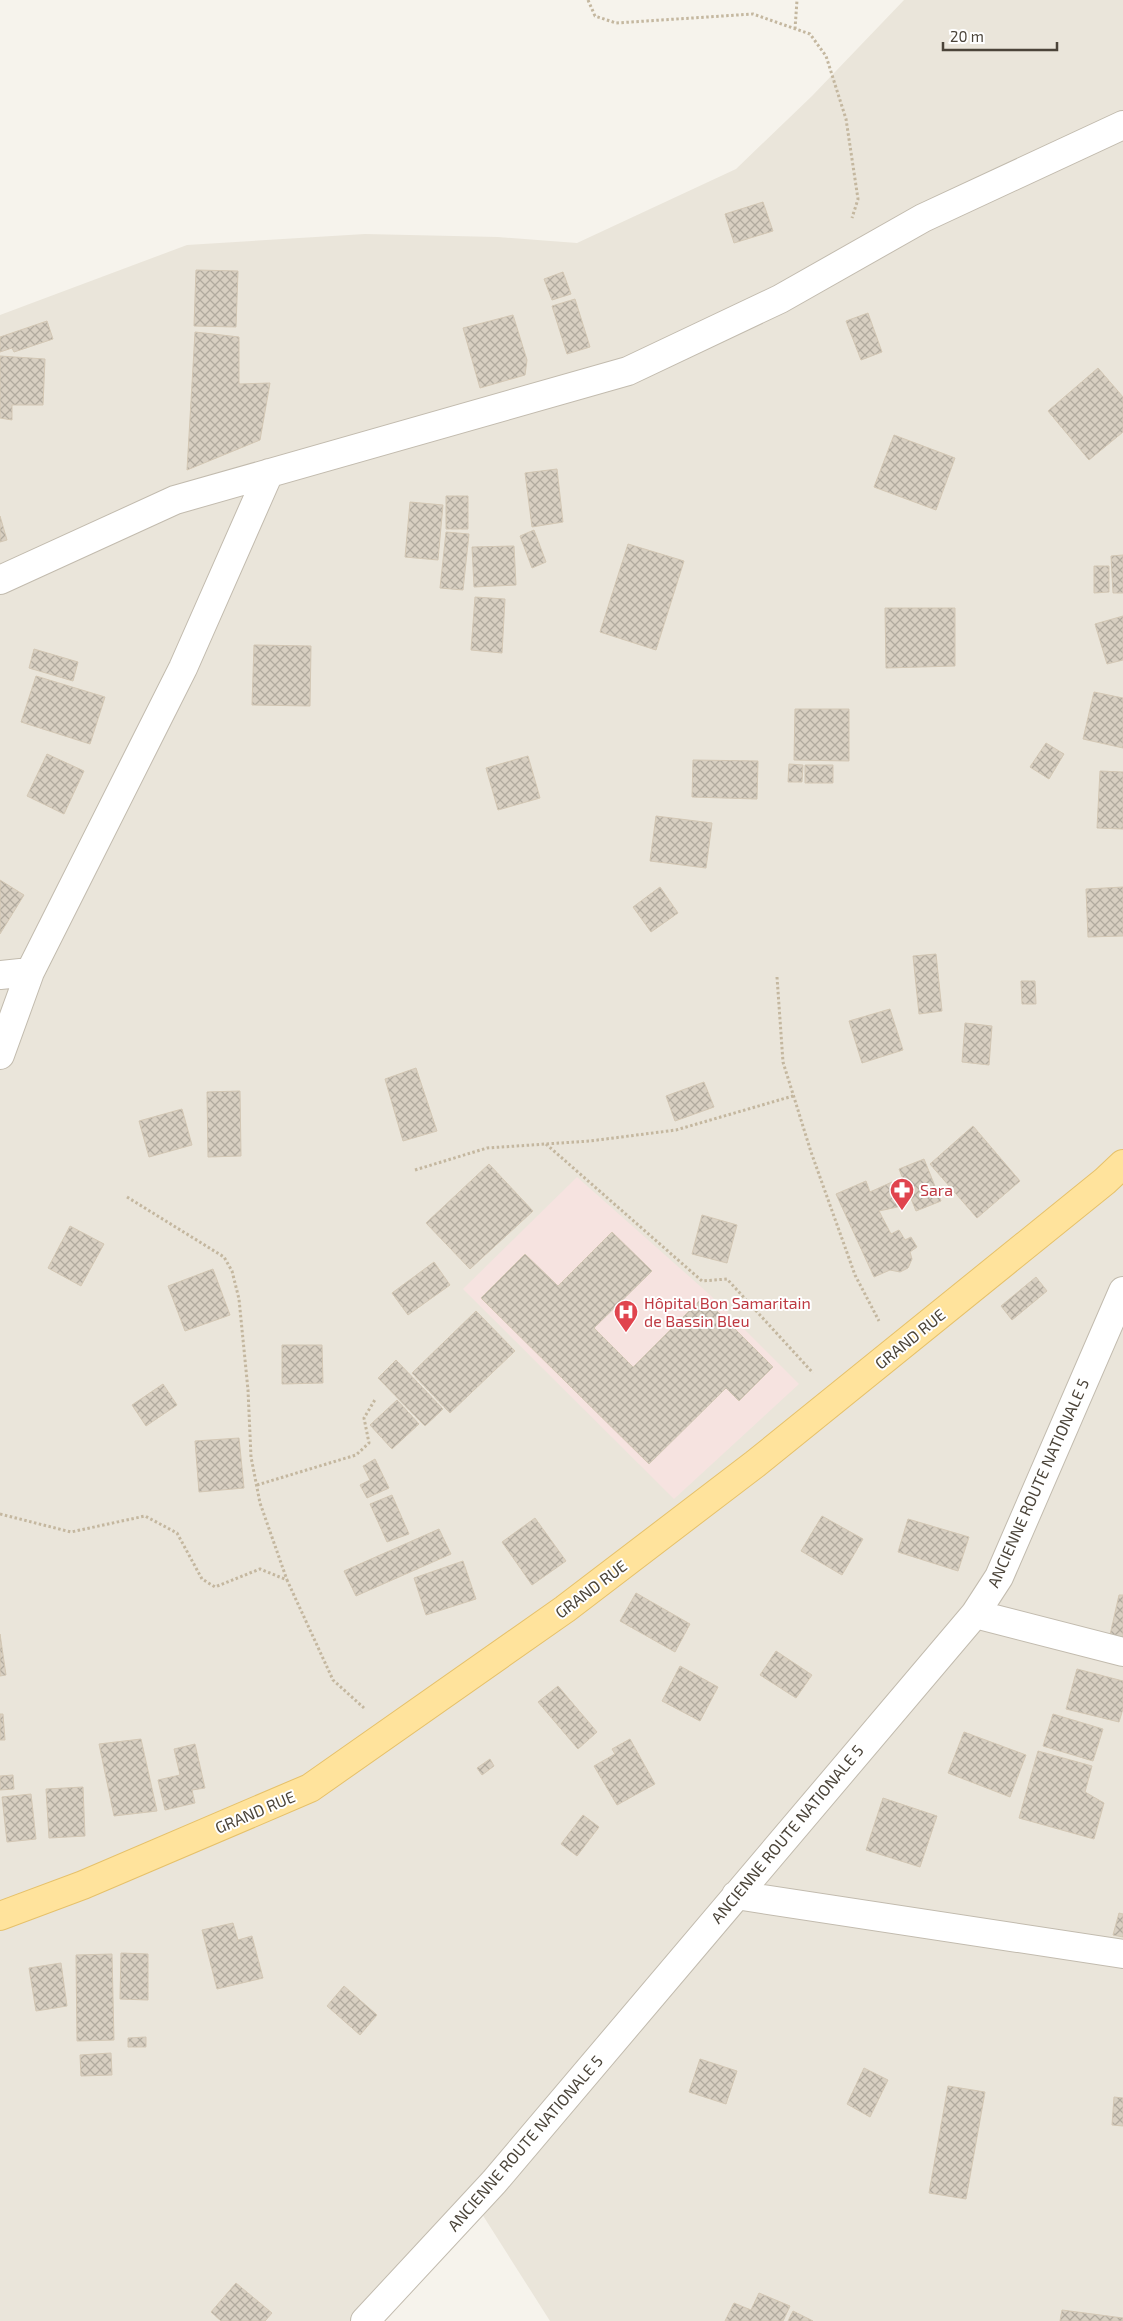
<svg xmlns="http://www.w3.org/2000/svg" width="1123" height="2321" viewBox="0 0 1123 2321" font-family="'Exo 2',sans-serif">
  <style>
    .residential { fill: #eae5da }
    .medical { fill: #f6e3e0 }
    .building { fill: url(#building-cross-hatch); stroke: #d3c7b4 }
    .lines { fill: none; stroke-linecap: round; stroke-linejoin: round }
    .minor-casing { stroke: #c2bbae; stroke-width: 30 }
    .primary-casing { stroke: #e6c16a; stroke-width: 30 }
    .path { stroke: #c4b79f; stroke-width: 3; stroke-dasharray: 2.5 2.5; stroke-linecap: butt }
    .minor { stroke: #fff; stroke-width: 28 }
    .primary { stroke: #ffe39c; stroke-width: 28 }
    .labels { text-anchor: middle; stroke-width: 4; stroke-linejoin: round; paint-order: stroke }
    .health-label { font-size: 16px; fill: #be3a42; stroke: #fff; text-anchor: start }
    .street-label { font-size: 16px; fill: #4b4439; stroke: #fff }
  </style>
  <defs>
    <pattern id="building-cross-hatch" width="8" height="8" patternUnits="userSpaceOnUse" patternTransform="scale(1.25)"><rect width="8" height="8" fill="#d8cfc1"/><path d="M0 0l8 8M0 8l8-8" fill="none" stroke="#b1aa9e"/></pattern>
  </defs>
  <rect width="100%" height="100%" fill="#f6f3ec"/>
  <path class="residential" d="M 904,0 L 1123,0 L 1123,2321 L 550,2321 L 475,2203 L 365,2321 L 0,2321 L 0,315 L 187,245 L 365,234 L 498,237 L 577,243 L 736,169 L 812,96 Z"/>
  <path class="medical" d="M 577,1177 L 709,1294 L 799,1384 L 674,1499 L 463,1289 Z"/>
  <path class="building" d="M 763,202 L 773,231 L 734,243 L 725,214 Z
    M 196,270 L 238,271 L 236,327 L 194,326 Z
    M 563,272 L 571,294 L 552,300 L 544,279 Z
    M 575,299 L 590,347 L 567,354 L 552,306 Z
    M 868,313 L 882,352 L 861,360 L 846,321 Z
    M 513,315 L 527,360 L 525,375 L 480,388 L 463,328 Z
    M 47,321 L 53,339 L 14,352 L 12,348 L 0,352 L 0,337 Z
    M 195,332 L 239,337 L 239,384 L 270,383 L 260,440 L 187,470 Z
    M 0,356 L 45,359 L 43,405 L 12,405 L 12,420 L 0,418 Z
    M 1098,368 L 1123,397 L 1123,432 L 1089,460 L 1048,411 Z
    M 894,435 L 955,458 L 936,510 L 874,487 Z
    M 557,469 L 563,522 L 532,527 L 525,473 Z
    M 446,496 L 468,496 L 468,529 L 446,529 Z
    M 410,502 L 443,505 L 438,560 L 405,557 Z
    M 0,516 L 7,540 L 0,542 Z
    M 534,530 L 546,562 L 532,568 L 520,536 Z
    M 446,532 L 469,534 L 463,590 L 440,588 Z
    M 628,544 L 684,561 L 656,650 L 600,632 Z
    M 514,546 L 516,585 L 474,587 L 472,547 Z
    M 1123,555 L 1123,593 L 1113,593 L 1111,556 Z
    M 1094,566 L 1109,566 L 1109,592 L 1094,593 Z
    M 475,597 L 505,599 L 502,653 L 471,650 Z
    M 885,608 L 955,608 L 955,666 L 886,668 Z
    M 1123,616 L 1123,660 L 1107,664 L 1095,624 Z
    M 254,645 L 311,646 L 310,706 L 252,705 Z
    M 34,649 L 78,662 L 73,681 L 29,668 Z
    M 36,676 L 105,697 L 90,744 L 21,722 Z
    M 1094,692 L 1123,698 L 1123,748 L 1083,739 Z
    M 795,709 L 849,709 L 849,761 L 794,760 Z
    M 1046,743 L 1064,754 L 1049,779 L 1030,767 Z
    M 47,754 L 84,771 L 64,814 L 27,796 Z
    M 528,756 L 540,798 L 498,810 L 486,768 Z
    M 693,760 L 758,761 L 757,799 L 692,797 Z
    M 789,764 L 803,765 L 802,782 L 788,782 Z
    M 805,765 L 833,765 L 833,783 L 805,783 Z
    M 1100,771 L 1123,772 L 1123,829 L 1097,828 Z
    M 656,816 L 712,823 L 706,868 L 650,861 Z
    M 0,880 L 24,895 L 0,934 Z
    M 660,887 L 678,913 L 651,932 L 633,907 Z
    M 1123,887 L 1123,936 L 1088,937 L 1086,889 Z
    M 936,954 L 942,1011 L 919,1014 L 913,956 Z
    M 1021,981 L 1035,981 L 1036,1004 L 1022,1004 Z
    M 890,1009 L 903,1050 L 862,1063 L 849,1021 Z
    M 965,1023 L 992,1026 L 989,1065 L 962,1062 Z
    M 416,1068 L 437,1131 L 403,1141 L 385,1079 Z
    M 704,1082 L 714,1107 L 675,1121 L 666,1096 Z
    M 240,1091 L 241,1156 L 208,1157 L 207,1092 Z
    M 182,1109 L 192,1145 L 149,1157 L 139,1121 Z
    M 973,1126 L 1020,1181 L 977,1218 L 930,1164 Z
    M 924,1159 L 941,1201 L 916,1211 L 899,1169 Z
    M 489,1164 L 533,1211 L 470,1269 L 426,1223 Z
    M 866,1181 L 870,1192 L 892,1182 L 902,1206 L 879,1211 L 891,1234 L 899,1230 L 905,1240 L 911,1237 L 917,1247 L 910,1252 L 912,1259 L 908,1268 L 900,1272 L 890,1270 L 874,1277 L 836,1194 Z
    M 702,1215 L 737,1225 L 727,1263 L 692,1254 Z
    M 70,1226 L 104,1244 L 81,1286 L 48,1268 Z
    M 612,1232 L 652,1271 L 594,1328 L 633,1367 L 703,1297 L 773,1367 L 739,1401 L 726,1388 L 649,1464 L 481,1298 L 525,1254 L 558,1286 Z
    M 434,1262 L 450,1285 L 408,1315 L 392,1293 Z
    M 213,1269 L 230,1315 L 185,1331 L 168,1286 Z
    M 1036,1277 L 1047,1291 L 1012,1320 L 1001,1306 Z
    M 476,1311 L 515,1351 L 450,1413 L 412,1373 Z
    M 282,1345 L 322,1345 L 323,1383 L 282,1384 Z
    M 396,1360 L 443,1409 L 425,1426 L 378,1378 Z
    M 163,1384 L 177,1405 L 146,1426 L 132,1405 Z
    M 397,1400 L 419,1424 L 392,1449 L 370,1425 Z
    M 239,1438 L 244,1488 L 199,1492 L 195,1441 Z
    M 375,1459 L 389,1488 L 367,1498 L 360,1485 L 370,1480 L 363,1466 Z
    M 392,1495 L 409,1534 L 387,1542 L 370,1504 Z
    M 822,1516 L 863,1539 L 842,1575 L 801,1551 Z
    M 535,1518 L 566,1561 L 532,1585 L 502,1542 Z
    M 908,1519 L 969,1537 L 958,1571 L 898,1552 Z
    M 439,1529 L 451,1554 L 356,1596 L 344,1571 Z
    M 463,1561 L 476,1599 L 426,1615 L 414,1578 Z
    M 636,1593 L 690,1624 L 675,1652 L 620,1621 Z
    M 1119,1595 L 1123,1595 L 1123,1647 L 1108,1644 Z
    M 0,1634 L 6,1675 L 0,1676 Z
    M 776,1651 L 812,1675 L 796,1698 L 760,1675 Z
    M 680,1666 L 718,1687 L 700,1721 L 662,1701 Z
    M 1077,1669 L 1123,1681 L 1123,1709 L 1119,1722 L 1066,1709 Z
    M 558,1686 L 597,1732 L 578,1749 L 538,1702 Z
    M 0,1714 L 3,1714 L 5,1740 L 0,1740 Z
    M 1053,1714 L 1103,1729 L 1093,1761 L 1043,1746 Z
    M 964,1732 L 1026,1755 L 1010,1797 L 948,1773 Z
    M 141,1739 L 157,1811 L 114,1816 L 99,1744 Z
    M 630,1739 L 655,1784 L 617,1805 L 594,1766 L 615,1754 L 612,1749 Z
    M 195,1744 L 205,1788 L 192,1790 L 195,1803 L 165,1810 L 158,1780 L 180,1775 L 174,1749 Z
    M 1038,1751 L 1092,1766 L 1085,1792 L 1104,1803 L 1094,1839 L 1019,1818 Z
    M 490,1759 L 494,1766 L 482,1775 L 477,1768 Z
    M 13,1775 L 14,1789 L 0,1790 L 0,1776 Z
    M 83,1787 L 85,1836 L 49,1838 L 46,1789 Z
    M 31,1794 L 36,1839 L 7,1842 L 2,1797 Z
    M 883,1798 L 937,1816 L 920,1867 L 866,1850 Z
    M 583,1815 L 599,1827 L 577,1856 L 561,1844 Z
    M 1119,1913 L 1123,1914 L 1123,1937 L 1113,1935 Z
    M 233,1923 L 238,1940 L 252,1936 L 263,1978 L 217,1989 L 202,1930 Z
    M 121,1953 L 148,1954 L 148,2000 L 120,1999 Z
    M 112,1954 L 114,2040 L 77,2041 L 76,1955 Z
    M 61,1963 L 67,2006 L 36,2011 L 29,1968 Z
    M 344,1986 L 377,2015 L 360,2035 L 327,2006 Z
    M 146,2037 L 146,2047 L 128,2047 L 128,2038 Z
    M 111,2053 L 112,2075 L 81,2076 L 80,2055 Z
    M 700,2059 L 737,2071 L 726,2104 L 689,2092 Z
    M 864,2068 L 888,2080 L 870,2117 L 847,2104 Z
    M 948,2086 L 985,2092 L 966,2199 L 929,2193 Z
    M 1114,2097 L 1123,2098 L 1123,2126 L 1112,2125 Z
    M 236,2283 L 272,2313 L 265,2321 L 221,2321 L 211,2312 Z
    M 759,2293 L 790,2306 L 783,2321 L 725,2321 L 734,2303 L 751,2310 Z
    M 1062,2310 L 1123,2318 L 1123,2321 L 1060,2321 Z
    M 793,2311 L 813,2321 L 788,2321 Z"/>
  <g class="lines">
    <defs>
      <path id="minor" d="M 0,580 L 175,500 L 628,371 L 780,299 L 923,218 L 1123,125
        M 0,975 L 30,972
        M 0,1055 L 30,972 L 183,668 L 269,473
        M 975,1614 L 1123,1652
        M 736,1895 L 1123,1954
        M 365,2321 L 494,2182 L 975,1614 L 999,1577 L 1123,1291"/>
      <path id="primary" d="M 0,1916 L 83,1885 L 310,1788 L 565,1609 L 755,1464 L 1105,1181 L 1123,1164"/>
    </defs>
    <use href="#minor" class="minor-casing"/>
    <use href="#primary" class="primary-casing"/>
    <path class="path" d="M 588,0 L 595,16 L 616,23 L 753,14 L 810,34 L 826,56 L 846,119 L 858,199 L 852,218
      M 795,29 L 797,0
      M 777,977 L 783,1062 L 811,1152 L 855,1275 L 879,1321
      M 546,1144 L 702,1281 L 727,1279 L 813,1373
      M 415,1170 L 487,1148 L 590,1141 L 676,1130 L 793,1096
      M 127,1197 L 224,1257 L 232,1271 L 239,1299 L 248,1390 L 251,1457 L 260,1503 L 287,1580
      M 257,1485 L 356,1455 L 369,1443 L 364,1418 L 376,1398
      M 0,1514 L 71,1532 L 145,1516 L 177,1533 L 202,1579 L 215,1587 L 260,1569 L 287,1580 L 333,1680 L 364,1708"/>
    <use href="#minor" class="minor"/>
    <use href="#primary" class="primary"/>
  </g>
  <defs>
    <symbol id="pharmacy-pin" viewBox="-11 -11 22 30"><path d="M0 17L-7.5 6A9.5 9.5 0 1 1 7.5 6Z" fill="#e0444e" stroke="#fff"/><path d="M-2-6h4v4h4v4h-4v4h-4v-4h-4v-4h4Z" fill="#fff"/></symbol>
    <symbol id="hospital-pin" viewBox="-11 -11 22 30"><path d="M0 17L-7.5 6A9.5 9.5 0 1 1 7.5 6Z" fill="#e0444e" stroke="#fff"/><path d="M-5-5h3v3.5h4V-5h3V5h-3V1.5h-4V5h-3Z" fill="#fff"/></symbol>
  </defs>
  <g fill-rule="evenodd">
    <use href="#pharmacy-pin" x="888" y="1176" width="28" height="38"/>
    <use href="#hospital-pin" x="612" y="1298" width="28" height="38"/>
  </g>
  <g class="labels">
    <g class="health-label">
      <text x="920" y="1196">Sara</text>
      <text x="644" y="1309">Hôpital Bon Samaritain<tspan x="644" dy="18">de Bassin Bleu</tspan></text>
    </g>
    <g class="street-label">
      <text transform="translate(910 1339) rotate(-39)" y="6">GRAND RUE</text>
      <text transform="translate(1038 1483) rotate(-66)" y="6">ANCIENNE ROUTE NATIONALE 5</text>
      <text transform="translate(591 1589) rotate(-37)" y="6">GRAND RUE</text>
      <text transform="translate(255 1812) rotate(-23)" y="6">GRAND RUE</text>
      <text transform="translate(787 1834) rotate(-50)" y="6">ANCIENNE ROUTE NATIONALE 5</text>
      <text transform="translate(525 2143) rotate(-49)" y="6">ANCIENNE ROUTE NATIONALE 5</text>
    </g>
  </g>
  <path d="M943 42v8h114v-8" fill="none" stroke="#4b4439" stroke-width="2.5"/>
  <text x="950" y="42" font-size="15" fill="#4b4439" stroke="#ffffff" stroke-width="4" paint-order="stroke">20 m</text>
</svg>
